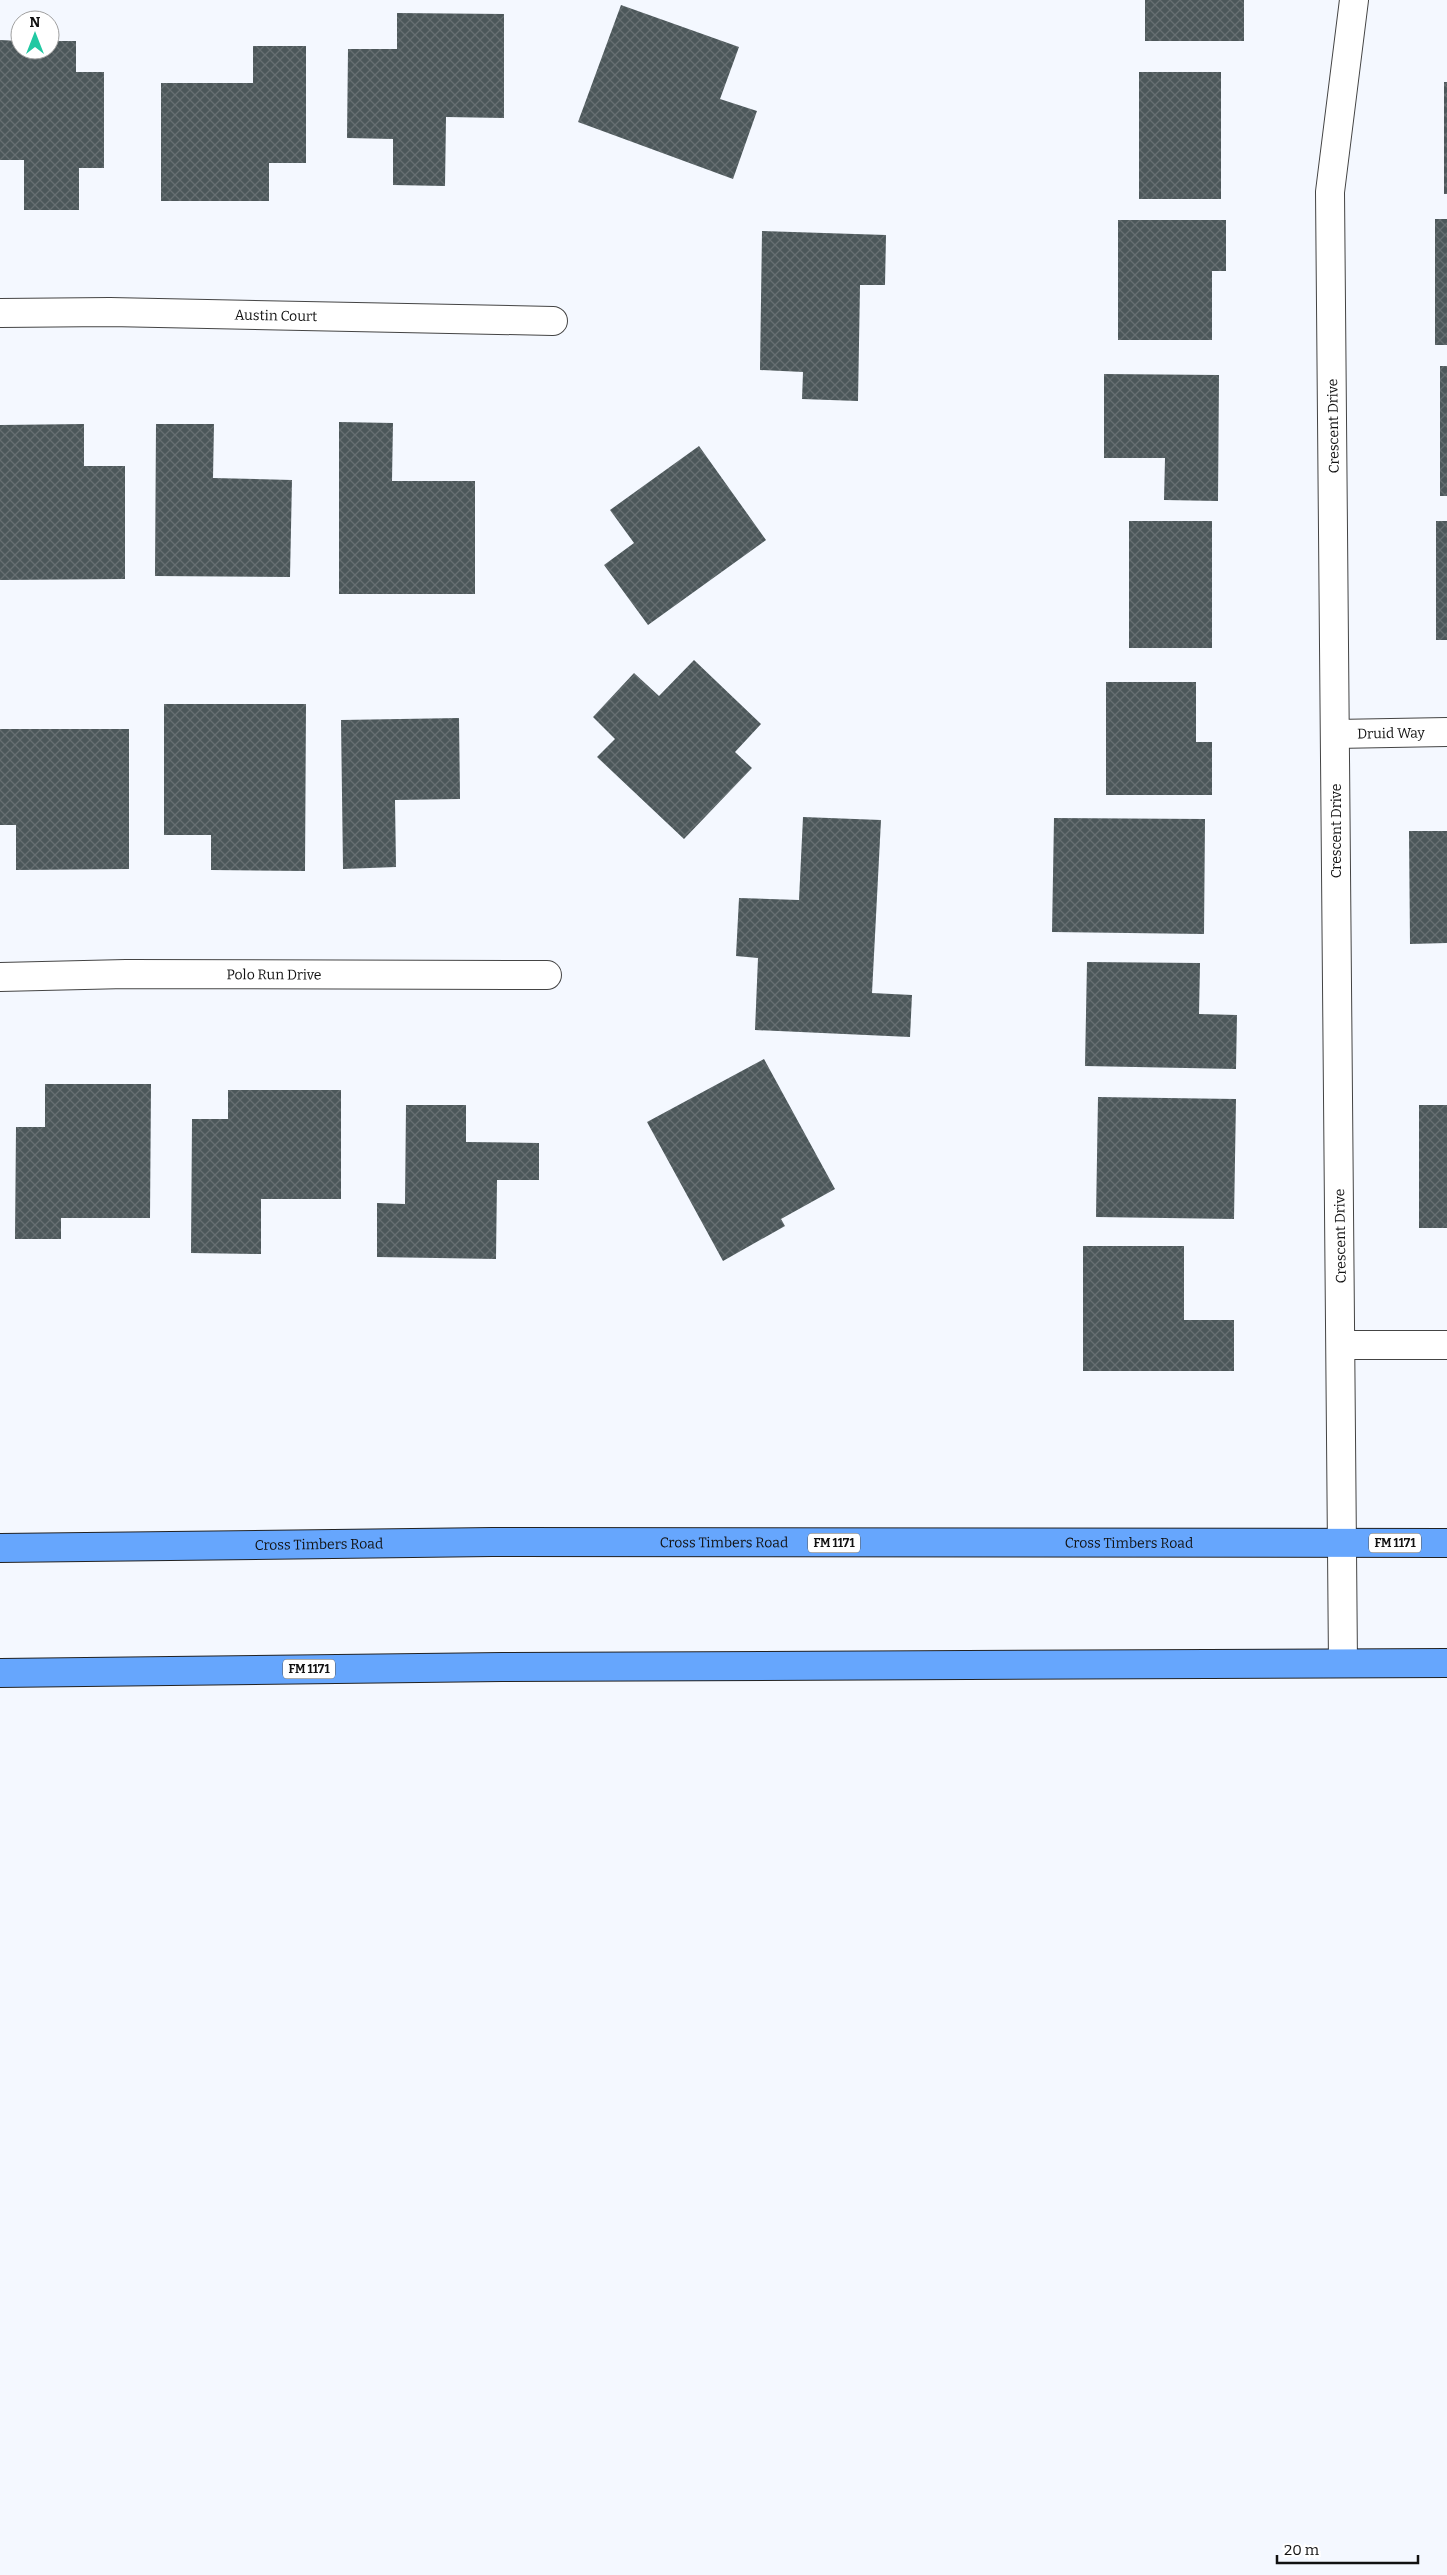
<svg xmlns="http://www.w3.org/2000/svg" width="1447" height="2575" viewBox="0 0 1447 2575" font-family="Bitter,serif">
  <style>
    .building { fill: url(#building-cross-hatch) }
    .lines { fill: none; stroke-linecap: round; stroke-linejoin: round }
    .minor-casing { stroke: #444; stroke-width: 30 }
    .primary-casing { stroke: #222; stroke-width: 30 }
    .minor { stroke: #fff; stroke-width: 28 }
    .primary { stroke: #66a6fd; stroke-width: 28 }
    .labels { text-anchor: middle; stroke-width: 5; stroke-linejoin: round; paint-order: stroke }
    .shield { fill: #fff; stroke: #585858; stroke-width: 1 }
    .shield-label { font-size: 12px; font-weight: bold; fill: #111 }
    .street-label { font-size: 14px; fill: #111; stroke: #fff }
  </style>
  <defs>
    <pattern id="building-cross-hatch" width="8" height="8" patternUnits="userSpaceOnUse" patternTransform="scale(1.25)"><rect width="8" height="8" fill="#4c575a"/><path d="M0 0l8 8M0 8l8-8" fill="none" stroke="#676f72"/></pattern>
  </defs>
  <rect width="100%" height="100%" fill="#f4f8ff"/>
  <path class="building" d="M 1145,0 L 1244,0 L 1244,41 L 1145,41 Z
    M 621,5 L 739,47 L 720,99 L 757,111 L 733,179 L 578,122 Z
    M 397,13 L 504,14 L 504,118 L 446,117 L 445,186 L 393,185 L 393,139 L 347,138 L 348,49 L 397,49 Z
    M 0,40 L 20,41 L 20,50 L 50,50 L 50,41 L 76,41 L 76,72 L 104,72 L 104,168 L 79,168 L 79,210 L 24,210 L 24,160 L 0,160 Z
    M 253,46 L 306,46 L 306,163 L 269,163 L 269,201 L 161,201 L 161,83 L 253,83 Z
    M 1139,72 L 1221,72 L 1221,199 L 1139,199 Z
    M 1444,82 L 1447,82 L 1447,194 L 1444,194 Z
    M 1435,219 L 1447,219 L 1447,345 L 1435,345 Z
    M 1118,220 L 1226,220 L 1226,271 L 1212,271 L 1212,340 L 1118,340 Z
    M 762,231 L 886,235 L 885,285 L 860,285 L 858,401 L 802,399 L 803,372 L 760,370 Z
    M 1440,366 L 1447,366 L 1447,496 L 1440,496 Z
    M 1104,374 L 1219,375 L 1218,501 L 1164,500 L 1165,458 L 1104,458 Z
    M 339,422 L 393,423 L 392,481 L 475,481 L 475,594 L 339,594 Z
    M 84,424 L 84,466 L 125,466 L 125,579 L 0,580 L 0,425 Z
    M 156,424 L 214,424 L 213,478 L 292,480 L 290,577 L 155,576 Z
    M 699,446 L 766,540 L 648,625 L 604,565 L 634,543 L 610,510 Z
    M 1129,521 L 1212,521 L 1212,648 L 1129,648 Z
    M 1436,521 L 1447,521 L 1447,640 L 1436,640 Z
    M 694,660 L 761,724 L 735,752 L 752,768 L 684,839 L 597,757 L 615,739 L 593,717 L 634,673 L 659,696 Z
    M 1106,682 L 1196,682 L 1196,742 L 1212,742 L 1212,795 L 1106,795 Z
    M 164,704 L 306,704 L 305,871 L 211,870 L 211,835 L 164,835 Z
    M 459,718 L 460,799 L 395,800 L 396,867 L 343,869 L 341,720 Z
    M 0,729 L 129,729 L 129,869 L 16,870 L 16,825 L 0,825 Z
    M 803,817 L 881,820 L 872,993 L 912,995 L 910,1037 L 755,1030 L 758,958 L 736,956 L 739,898 L 799,900 Z
    M 1054,818 L 1205,819 L 1204,934 L 1052,932 Z
    M 1409,831 L 1447,831 L 1447,943 L 1410,944 Z
    M 1087,962 L 1200,963 L 1199,1014 L 1237,1015 L 1236,1069 L 1085,1066 Z
    M 764,1059 L 835,1189 L 781,1219 L 785,1226 L 723,1261 L 647,1122 Z
    M 45,1084 L 151,1084 L 150,1218 L 61,1218 L 61,1239 L 15,1239 L 16,1127 L 45,1127 Z
    M 228,1090 L 341,1090 L 341,1199 L 261,1199 L 261,1254 L 191,1253 L 192,1119 L 228,1119 Z
    M 1098,1097 L 1236,1099 L 1234,1219 L 1096,1217 Z
    M 406,1105 L 466,1105 L 466,1142 L 539,1143 L 539,1180 L 497,1180 L 496,1259 L 377,1257 L 377,1203 L 405,1204 Z
    M 1419,1105 L 1447,1105 L 1447,1228 L 1419,1228 Z
    M 1083,1246 L 1184,1246 L 1184,1320 L 1234,1320 L 1234,1371 L 1083,1371 Z"/>
  <g class="lines">
    <defs>
      <g id="minor">
        <path id="s1" d="M 0,313 L 110,312 L 553,321"/>
        <path id="s2" d="M 1335,734 L 1447,732"/>
        <path id="s3" d="M 0,977 L 126,974 L 547,975"/>
        <path d="M 1341,1345 L 1447,1345"/>
        <path d="M 1343,1663 L 1330,192 L 1354,0"/>
      </g>
      <g id="primary">
        <path id="s4" d="M 0,1548 L 492,1542 L 1447,1543"/>
        <path d="M 0,1673 L 502,1667 L 1447,1663"/>
      </g>
    </defs>
    <use href="#minor" class="minor-casing"/>
    <use href="#primary" class="primary-casing"/>
    <use href="#minor" class="minor"/>
    <use href="#primary" class="primary"/>
  </g>
  <g class="labels">
    <g class="shield">
      <rect x="808" y="1533.5" width="52" height="19" rx="4"/>
      <rect x="1369" y="1533.5" width="52" height="19" rx="4"/>
      <rect x="283" y="1659.5" width="52" height="19" rx="4"/>
    </g>
    <g class="shield-label">
      <text x="834" y="1547">FM 1171</text>
      <text x="1395" y="1547">FM 1171</text>
      <text x="309" y="1673">FM 1171</text>
    </g>
    <g class="street-label">
      <text dy="5" stroke="none"><textPath href="#s1" startOffset="276">Austin Court</textPath></text>
      <text transform="translate(1333 426) rotate(-91)" y="5">Crescent Drive</text>
      <text dy="5" stroke="none"><textPath href="#s2" startOffset="56">Druid Way</textPath></text>
      <text transform="translate(1336 831) rotate(-90)" y="5">Crescent Drive</text>
      <text dy="5" stroke="none"><textPath href="#s3" startOffset="274">Polo Run Drive</textPath></text>
      <text transform="translate(1340 1236) rotate(-91)" y="5">Crescent Drive</text>
      <text dy="5" stroke="none"><textPath href="#s4" startOffset="724">Cross Timbers Road</textPath></text>
      <text dy="5" stroke="none"><textPath href="#s4" startOffset="1129">Cross Timbers Road</textPath></text>
      <text dy="5" stroke="none"><textPath href="#s4" startOffset="319">Cross Timbers Road</textPath></text>
    </g>
  </g>
  <g transform="translate(35 35)"><circle r="24" fill="#ffffff" stroke="#a0a0a0"/>
  <path d="M0-4L9 19L0 12L-9 19Z" fill="#21c8a2"/>
  <text y="-8" font-size="14" font-weight="bold" text-anchor="middle" fill="#111111">N</text>
  </g>
  <path d="M1277 2555v8h141v-8" fill="none" stroke="#111111" stroke-width="2.5"/>
  <text x="1284" y="2555" font-size="15" fill="#111111" stroke="#ffffff" stroke-width="4" paint-order="stroke">20 m</text>
</svg>
